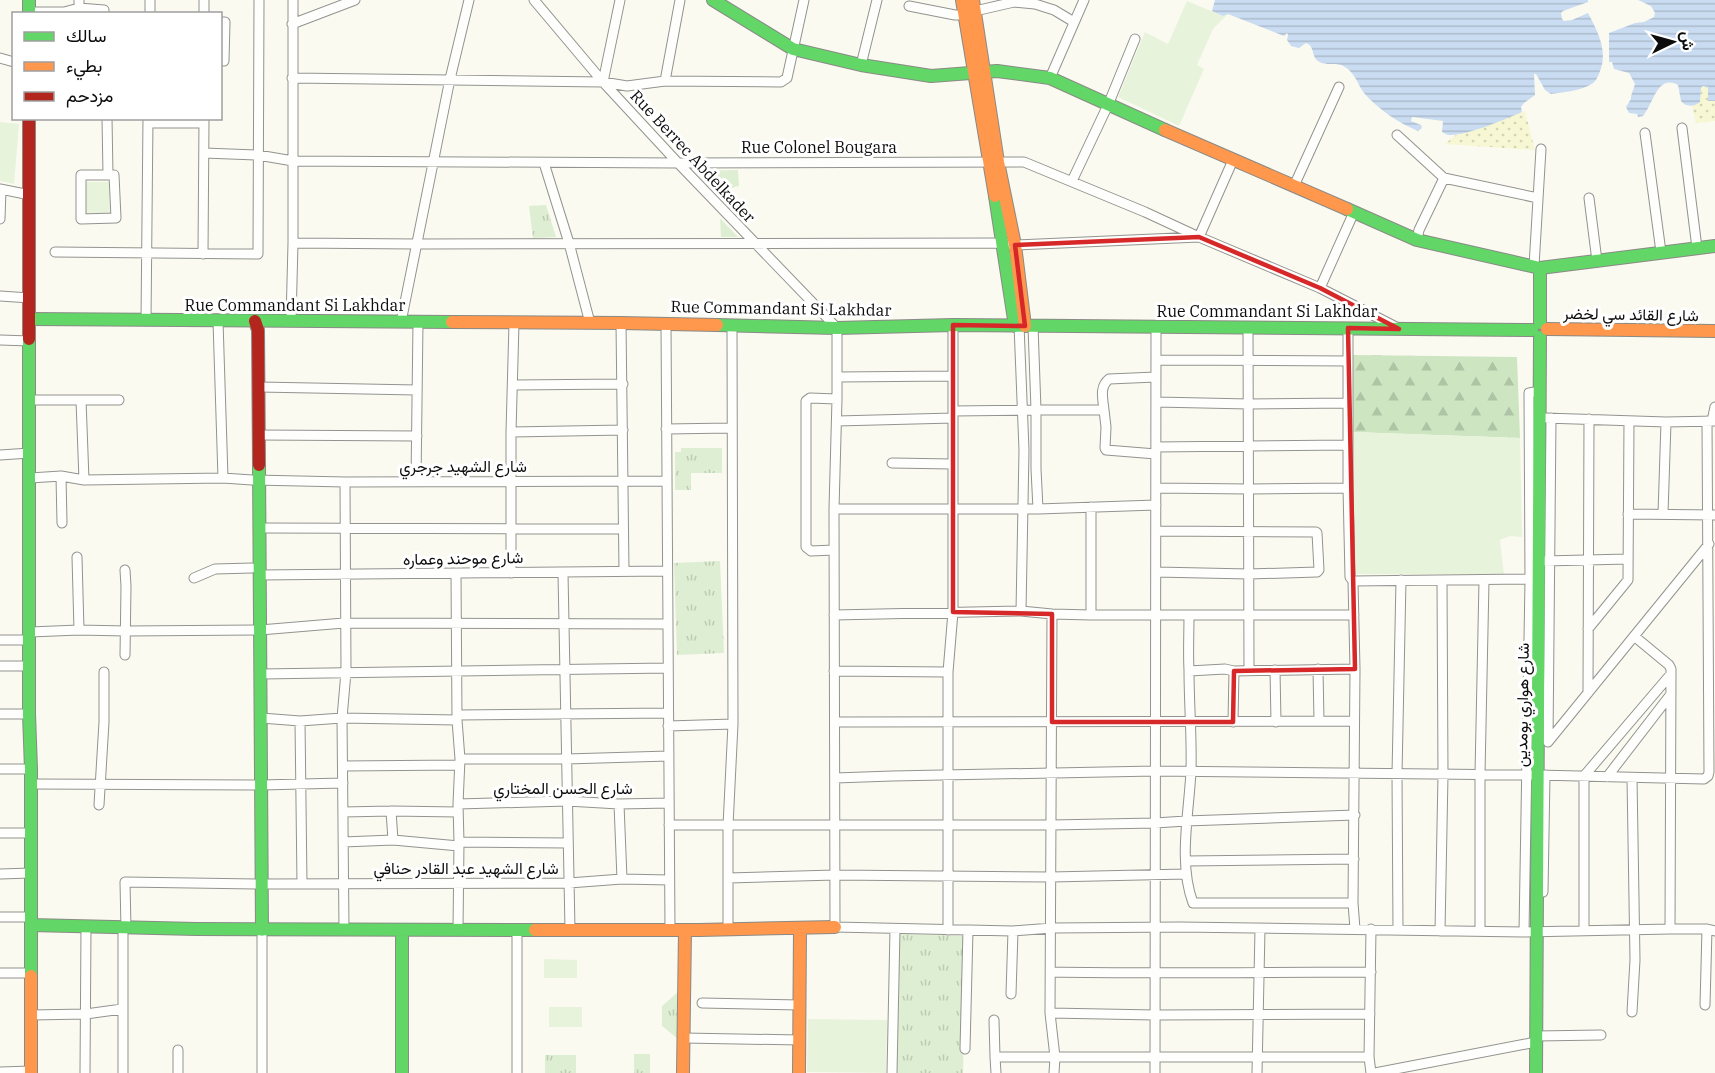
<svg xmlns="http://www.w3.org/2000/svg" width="1715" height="1073" viewBox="0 0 1715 1073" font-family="'IBM Plex Serif',Vazirmatn,serif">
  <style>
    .grass { fill: url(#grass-tufts) }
    .forest { fill: url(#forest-firs) }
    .sand { fill: url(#sand-dots) }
    .pitch { fill: #e8f3dc }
    .water { fill: url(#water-rules) }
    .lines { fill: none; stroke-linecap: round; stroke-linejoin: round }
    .street-casing { stroke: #93938f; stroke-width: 11 }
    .fast-casing { stroke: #8a8a86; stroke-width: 14 }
    .slow-casing { stroke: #8a8a86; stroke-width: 14 }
    .jam-casing { stroke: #8a8a86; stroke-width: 14 }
    .street { stroke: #fefefd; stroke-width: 9 }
    .fast { stroke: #63d668; stroke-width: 12 }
    .slow { stroke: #ff974d; stroke-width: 12 }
    .jam { stroke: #b3261e; stroke-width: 12 }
    .marked { fill: none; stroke: #d62828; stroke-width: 4.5; stroke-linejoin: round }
    .labels { text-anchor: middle; stroke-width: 6; stroke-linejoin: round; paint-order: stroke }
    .street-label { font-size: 16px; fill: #0c0c0c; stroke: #fff }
  </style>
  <defs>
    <pattern id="grass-tufts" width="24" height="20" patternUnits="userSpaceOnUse" patternTransform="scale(1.5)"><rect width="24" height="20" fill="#deeed2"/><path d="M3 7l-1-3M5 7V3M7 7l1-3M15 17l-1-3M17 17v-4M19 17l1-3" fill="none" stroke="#bdcbb3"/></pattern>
    <pattern id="forest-firs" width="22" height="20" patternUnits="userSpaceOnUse" patternTransform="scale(1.5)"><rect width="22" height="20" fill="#cde5c1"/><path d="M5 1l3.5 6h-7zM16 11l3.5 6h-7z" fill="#afc3a5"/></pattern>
    <pattern id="sand-dots" width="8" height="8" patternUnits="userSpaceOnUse" patternTransform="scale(1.5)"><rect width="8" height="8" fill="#f7f7d4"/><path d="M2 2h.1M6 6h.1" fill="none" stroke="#d3d3b5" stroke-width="1.8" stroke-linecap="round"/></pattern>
    <pattern id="water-rules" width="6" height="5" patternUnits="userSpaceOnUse" patternTransform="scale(1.5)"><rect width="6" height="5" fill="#cadcf1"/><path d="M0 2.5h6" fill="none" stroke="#acbccd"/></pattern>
  </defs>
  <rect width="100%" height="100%" fill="#fafaf1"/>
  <path class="grass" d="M 738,170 L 739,186 L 730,188 L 731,203 L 699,171 Z
    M 546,205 L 556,237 L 533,238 L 529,206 Z
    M 720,218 L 738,237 L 721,237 Z
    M 681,448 L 722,448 L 722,473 L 691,473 L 691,490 L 675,490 L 675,452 L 681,452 Z
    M 720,561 L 724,653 L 677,655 L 674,563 Z
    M 900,934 L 966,936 L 963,1073 L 896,1073 Z
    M 678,992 L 678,1039 L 662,1026 L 662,1006 Z
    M 634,1054 L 650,1054 L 650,1073 L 634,1073 Z
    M 545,1055 L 576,1055 L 576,1073 L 545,1073 Z"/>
  <path class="forest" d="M 1351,355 L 1517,357 L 1520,438 L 1352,432 Z"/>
  <path class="sand" d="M 1705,85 L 1708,90 L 1708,101 L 1715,101 L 1715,121 L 1696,123 L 1692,106 L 1700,102 L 1701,88 Z
    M 1525,111 L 1535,150 L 1445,144 L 1456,135 L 1482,127 Z"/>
  <path class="pitch" d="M 1187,1 L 1223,16 L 1228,14 L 1213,29 L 1197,65 L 1204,69 L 1179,126 L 1118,97 L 1145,32 L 1168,44 Z
    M 0,122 L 19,124 L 14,184 L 0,181 Z
    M 86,182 L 109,182 L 110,213 L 86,214 Z
    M 1352,432 L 1520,438 L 1522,537 L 1510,536 L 1500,540 L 1504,575 L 1352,574 Z
    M 544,959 L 577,960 L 577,978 L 544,978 Z
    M 549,1007 L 582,1007 L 582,1027 L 549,1027 Z
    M 808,1019 L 887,1020 L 886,1073 L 807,1072 Z"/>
  <path class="water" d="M 1215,0 L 1588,0 L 1588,2 L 1563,11 L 1561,13 L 1562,19 L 1564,21 L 1572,20 L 1588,13 C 1598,32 1608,51 1600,71 C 1599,75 1596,81 1593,83 C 1582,91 1564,92 1551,94 L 1545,90 L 1536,74 L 1534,74 L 1535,95 L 1524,103 L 1521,107 L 1522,112 C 1506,119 1468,135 1451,135 C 1446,135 1446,134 1442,132 L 1443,121 L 1412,117 L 1411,121 L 1421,125 L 1422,128 L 1418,131 C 1397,122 1379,110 1364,93 C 1358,85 1355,73 1345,67 C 1337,61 1326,67 1318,61 C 1311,56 1315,46 1306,43 L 1299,48 L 1291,46 L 1287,40 L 1288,35 L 1287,33 L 1284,36 L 1228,14 L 1223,16 L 1212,11 Z
    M 1638,0 L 1715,0 L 1715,101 L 1708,101 L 1708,87 L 1703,86 L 1701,88 L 1700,102 C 1694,107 1685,107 1681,101 L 1678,85 C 1657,74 1654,103 1643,116 L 1638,117 L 1637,114 L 1629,113 L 1626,107 L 1631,99 L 1631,96 L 1635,84 L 1629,73 L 1614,69 L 1612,62 L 1609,62 L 1609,33 L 1635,23 L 1644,22 L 1654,17 L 1655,13 L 1651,6 Z"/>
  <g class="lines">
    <defs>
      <path id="street" d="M 79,0 L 79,8 L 104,10 L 104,14
        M 534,0 L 603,82 L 678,163 L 837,328 L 837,399 L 834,509 L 835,927 L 1013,931 L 1052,928 L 1180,927 L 1524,932 L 1670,929 L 1707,929 L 1715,931
        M 909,6 L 955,15 L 966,15 L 975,11 L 1014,2 L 1035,4 L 1054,10 L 1074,22
        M 29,12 L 64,12 L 79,8
        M 150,14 L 150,0
        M 204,14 L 204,0
        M 220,22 L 225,22 L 224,61 L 220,61
        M 292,24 L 355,0
        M 0,58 L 14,62
        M 861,65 L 877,0
        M 292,78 L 603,82 L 627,86 L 665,81 L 781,82 L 787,78 L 804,0
        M 1050,78 L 1084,0
        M 665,81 L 680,0
        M 603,82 L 620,0
        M 107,118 L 108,175
        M 148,123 L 204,123
        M 1682,128 L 1697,248
        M 1645,133 L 1661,252
        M 1397,135 L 1444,178 L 1538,198
        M 204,153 L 258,155 L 293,161 L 678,163 L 1024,162 L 1145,212 L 1199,237 L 1320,288 L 1398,328
        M 544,163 L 569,243 L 590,323
        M 81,175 L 114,175 L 116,218 L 81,219 Z
        M 1072,181 L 1108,105 L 1135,39
        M 1294,186 L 1339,87
        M 0,189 L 30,195
        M 1589,198 L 1597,261
        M 0,219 L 1,189
        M 1417,240 L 1419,230 L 1444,178
        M 293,243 L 417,244 L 1003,243 L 1015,245 L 1199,237 L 1233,160
        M 55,252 L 258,254 L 259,0
        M 203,254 L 204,118
        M 1534,266 L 1541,149
        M 1320,288 L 1354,212
        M 0,296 L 30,298
        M 146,320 L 148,118
        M 218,321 L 223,478
        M 291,321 L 293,243 L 293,0
        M 401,322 L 450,79 L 469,0
        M 621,323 L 624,571
        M 666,324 L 670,930
        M 1019,325 L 1024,450 L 1021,611
        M 1033,326 L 1036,410 L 1104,410 L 1106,427 L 1105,448 L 1106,450 L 1156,454
        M 1248,327 L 1249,670
        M 1348,328 L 1348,488 L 1350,577 L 1353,581
        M 0,340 L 30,341
        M 1156,360 L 1348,361
        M 837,377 L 953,376
        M 513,385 L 623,384
        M 259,387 L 417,390
        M 30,400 L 119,400
        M 81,400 L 84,480
        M 1156,402 L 1249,404 L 1348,403
        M 1104,410 C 1103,399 1099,387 1109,379 L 1156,377
        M 953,411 L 1036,410 L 1036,469 L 1038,509
        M 1545,418 L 1666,422 L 1715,421
        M 837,421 L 953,418
        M 1712,421 L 1715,407
        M 666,429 L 731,428
        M 511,432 L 623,430
        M 259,435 L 417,436
        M 1156,447 L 1348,445
        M 0,455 L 30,453
        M 892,463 L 952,464
        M 61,476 L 62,523
        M 30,478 L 61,476 L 84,480 L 223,478 L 252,480 L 345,482 L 667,481
        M 416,481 L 418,322
        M 1156,488 L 1249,489 L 1348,488
        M 834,509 L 1038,509 L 1156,505
        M 1628,514 L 1715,515
        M 1663,514 L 1666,422
        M 260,528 L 623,529
        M 834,550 L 811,551 L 806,547 L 806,401 L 810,398 L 837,399
        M 77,557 L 79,630
        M 1544,561 L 1628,559
        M 125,570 L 126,586 L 125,655
        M 1156,572 L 1249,574 L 1317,572 L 1319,570 L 1317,533 L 1316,532 L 1156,531
        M 511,573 L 511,432 L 514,323
        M 563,573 L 570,930
        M 456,574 L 457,720 L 460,759 L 458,804 L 459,842 L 458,930
        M 260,575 L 667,571
        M 194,578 L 215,569 L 252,568
        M 1052,614 L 1050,1013 L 1055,1057 L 1054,1073
        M 834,615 L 1021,611 L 1052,614 L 1091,615 L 1354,615
        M 1091,615 L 1091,507
        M 1189,615 C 1189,634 1188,652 1189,670 C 1189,704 1192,737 1191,771 C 1189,813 1178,863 1193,903 L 1353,903
        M 1588,629 L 1628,580 L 1629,421
        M 30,632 L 79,630 L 126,631 L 260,630 L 344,623 L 668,624
        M 1634,636 L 1669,665 L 1671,669 L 1670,929
        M 0,640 L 30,640
        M 0,666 L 30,666
        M 1318,669 L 1319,721
        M 1275,670 L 1276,722
        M 834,671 L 948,672
        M 1189,671 L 1225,669 L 1234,671 L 1355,669
        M 261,674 L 668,668
        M 1588,693 L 1589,419
        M 0,714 L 29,714
        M 457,715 L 668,713
        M 261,718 L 300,721 L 342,718 L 457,720
        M 300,721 L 302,884
        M 835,722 L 1354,721
        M 1233,722 L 1234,671
        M 668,726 L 733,724
        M 1548,742 L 1551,418
        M 1548,742 L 1709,544
        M 460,759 L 566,759 L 669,756
        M 343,766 L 459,765
        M 0,769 L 31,769
        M 1607,777 L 1671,694
        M 835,778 L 892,776 L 1155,771 L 1537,775 L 1704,779 L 1708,776 L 1709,772 L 1707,421
        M 31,784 L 261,785 L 343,783
        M 458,804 L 567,801 L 619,804 L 669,803
        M 619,804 L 622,879
        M 99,805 L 104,722 L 104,672
        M 343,812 L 391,811
        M 669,825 L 1051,825 L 1155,823 L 1186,821 L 1355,815
        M 0,833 L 31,833
        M 393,840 L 391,811 L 458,812
        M 343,842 L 393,840 L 459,846
        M 459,842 L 568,843
        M 1186,861 L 1354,859
        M 0,874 L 31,873
        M 728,878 L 835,875 L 1051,877 L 1186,874
        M 1543,892 L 1545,775
        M 0,917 L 31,917
        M 126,929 L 125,882 L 262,884 L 569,883 L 622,879 L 669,880
        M 1355,929 L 1353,903 L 1355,669 L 1353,581 L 1534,579
        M 344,930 L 342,718 L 346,672 L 345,482
        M 517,930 L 517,1073
        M 728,930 L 728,826 L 733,724 L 732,326
        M 948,930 L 948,672 L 953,612 L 953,325
        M 1398,930 L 1397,774 L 1401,580
        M 1584,930 L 1584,776 L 1671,674
        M 1440,931 L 1443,775 L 1442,581
        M 1480,931 L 1480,774 L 1484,581
        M 1524,932 L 1530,580 L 1529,393 L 1540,391
        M 1051,972 C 1158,974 1264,972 1371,972
        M 0,973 L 30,973
        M 1011,994 L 1013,931
        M 702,1003 L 800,1005
        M 1705,1005 L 1707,929
        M 1632,1012 L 1635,960 L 1632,778
        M 1050,1013 L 1155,1015 L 1370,1014
        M 31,1015 L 86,1014 L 122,1009
        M 994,1020 L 995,1057
        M 1536,1036 L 1601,1035
        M 684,1038 L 800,1040
        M 965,1049 L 968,930
        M 178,1050 L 178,1073
        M 0,1072 L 31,1071
        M 85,1073 L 86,927
        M 123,1073 L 123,929
        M 262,1073 L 262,930
        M 892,1073 L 895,929
        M 996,1073 L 995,1057 L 1369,1057
        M 1155,1073 L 1156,327
        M 1257,1073 L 1260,929
        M 1371,1073 L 1369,1057 L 1371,929
        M 1375,1073 L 1536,1042"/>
      <path id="fast" d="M 29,0 L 29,14
        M 713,0 L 793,49 L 861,65 L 931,76 L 997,71 L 1050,78 L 1165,130
        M 995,196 L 1015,326
        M 1347,209 L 1417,240 L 1540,268 L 1715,246
        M 1540,268 L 1540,323
        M 30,319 L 452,322
        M 717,325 L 837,328 L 953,325 L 1532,330
        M 29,339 L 29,714 L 31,769 L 31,976
        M 259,465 L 262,930
        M 31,925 L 196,929 L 535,930
        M 402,930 L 402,1073
        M 1536,1073 L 1540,337"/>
      <path id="slow" d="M 962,0 L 995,196
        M 973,0 L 998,162 L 1015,245 L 1025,326
        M 1165,130 L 1347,209
        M 452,322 L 621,323 L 717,325
        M 1547,329 L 1715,331
        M 535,930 L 699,930 L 835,927
        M 31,976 L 31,1073
        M 683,1073 L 685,931
        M 799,1073 L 800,929"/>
      <path id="jam" d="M 29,118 L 29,339
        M 255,321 L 258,330 L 259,465"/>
    </defs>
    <use href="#street" class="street-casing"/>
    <use href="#fast" class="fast-casing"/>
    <use href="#slow" class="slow-casing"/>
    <use href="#jam" class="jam-casing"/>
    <use href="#street" class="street"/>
    <use href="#fast" class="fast"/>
    <use href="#slow" class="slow"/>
    <use href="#jam" class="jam"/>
  </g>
  <path class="marked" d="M 1199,237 L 1320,288 L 1399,329 L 1348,328 L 1355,669 L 1234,671 L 1233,722 L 1052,722 L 1052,614 L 953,612 L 953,325 L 1025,326 L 1015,245 Z"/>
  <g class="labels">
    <g class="street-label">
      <text x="819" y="153">Rue Colonel Bougara</text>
      <text transform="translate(693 156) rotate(47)" y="6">Rue Berrec Abdelkader</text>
      <text x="295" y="311">Rue Commandant Si Lakhdar</text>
      <text transform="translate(781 308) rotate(1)" y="6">Rue Commandant Si Lakhdar</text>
      <text x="1267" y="317">Rue Commandant Si Lakhdar</text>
      <text transform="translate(1631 314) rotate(1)" y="6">شارع القائد سي لخضر</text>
      <text x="463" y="472">شارع الشهيد جرجري</text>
      <text transform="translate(463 558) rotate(-1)" y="6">شارع موحند وعماره</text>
      <text transform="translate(1522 705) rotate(-89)" y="6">شارع هواري بومدين</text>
      <text x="563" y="794">شارع الحسن المختاري</text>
      <text x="466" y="874">شارع الشهيد عبد القادر حنافي</text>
    </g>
  </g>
  <rect x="12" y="12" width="210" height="108" fill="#ffffff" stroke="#9e9e9e" stroke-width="1.5"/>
  <rect x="24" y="32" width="30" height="9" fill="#63d668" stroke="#9e9e9e" stroke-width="1.5"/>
  <text x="66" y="42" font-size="18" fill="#0c0c0c">سالك</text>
  <rect x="24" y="62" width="30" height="9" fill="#ff974d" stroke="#9e9e9e" stroke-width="1.5"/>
  <text x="66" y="72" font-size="18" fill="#0c0c0c">بطيء</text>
  <rect x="24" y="92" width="30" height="9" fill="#b3261e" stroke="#9e9e9e" stroke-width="1.5"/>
  <text x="66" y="102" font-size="18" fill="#0c0c0c">مزدحم</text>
  <g transform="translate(1673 42) rotate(85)" stroke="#ffffff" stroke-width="4.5" paint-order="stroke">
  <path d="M0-4.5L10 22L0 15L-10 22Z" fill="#0c0c0c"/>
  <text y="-9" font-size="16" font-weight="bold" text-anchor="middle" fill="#0c0c0c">ش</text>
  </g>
</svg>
